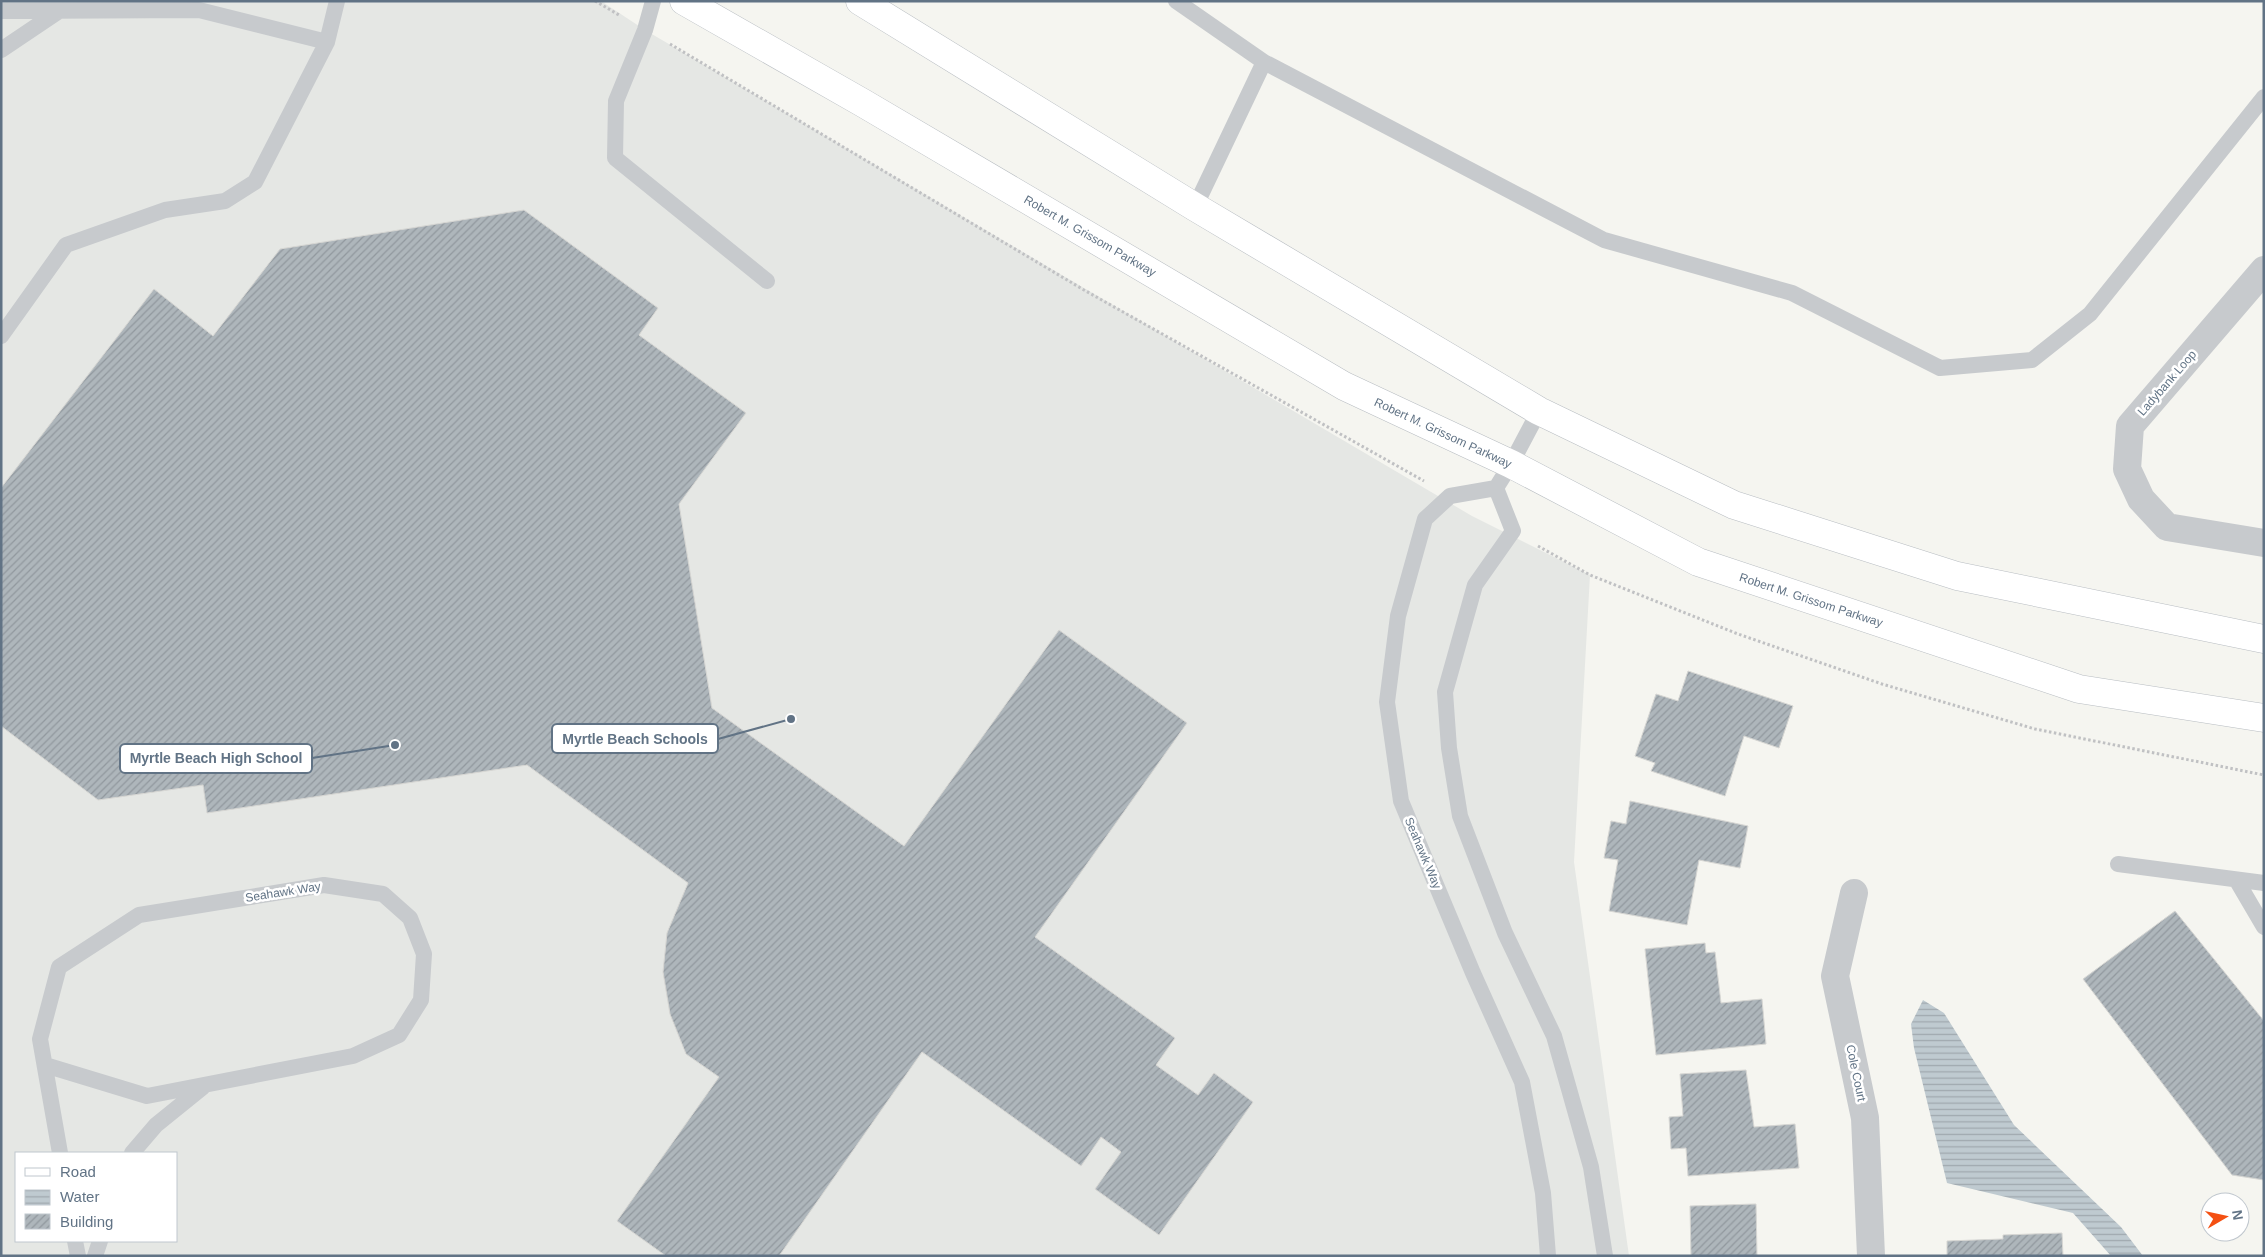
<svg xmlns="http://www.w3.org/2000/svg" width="2265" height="1257" viewBox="0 0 2265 1257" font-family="Helvetica,sans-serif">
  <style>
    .built { fill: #e5e7e4; fill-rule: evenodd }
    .water { fill: url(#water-rules) }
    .building { fill: url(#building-hatch); stroke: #d6d6d3 }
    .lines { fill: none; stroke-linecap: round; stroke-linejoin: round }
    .secondary-casing { stroke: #b8bdc2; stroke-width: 29 }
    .path { stroke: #c0c1c3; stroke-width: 3; stroke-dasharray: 2.5 2.5; stroke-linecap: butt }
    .lane { stroke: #c7cacd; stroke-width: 16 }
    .street { stroke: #c7cacd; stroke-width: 28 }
    .secondary { stroke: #fff; stroke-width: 28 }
    .labels { text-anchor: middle; stroke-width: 5; stroke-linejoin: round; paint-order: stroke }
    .street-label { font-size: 12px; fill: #617385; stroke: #fff }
    .leader { fill: none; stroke: #617385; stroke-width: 2 }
    .callout-dot { fill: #617385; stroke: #fff; stroke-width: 2 }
    .callout { fill: #fff; stroke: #617385; stroke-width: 2 }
    .callout-label { font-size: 14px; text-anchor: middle; font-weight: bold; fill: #617385 }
  </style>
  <defs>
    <pattern id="water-rules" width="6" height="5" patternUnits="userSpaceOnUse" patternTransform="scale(1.25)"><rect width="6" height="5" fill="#bfcad0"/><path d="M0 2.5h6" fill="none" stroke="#9fa8ae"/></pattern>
    <pattern id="building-hatch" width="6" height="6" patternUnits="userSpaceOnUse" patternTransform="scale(1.25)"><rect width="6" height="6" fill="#aeb6bb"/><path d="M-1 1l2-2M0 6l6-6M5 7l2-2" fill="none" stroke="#91989e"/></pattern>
  </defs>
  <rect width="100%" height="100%" fill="#f5f5f0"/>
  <path class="built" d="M 1,1 L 601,1 L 645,30 L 1472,516 L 1590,575 L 1574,862 L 1629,1256 L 1,1256 ZM 16,1153 L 176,1153 L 176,1241 L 16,1241 Z"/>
  <path class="water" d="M 1923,1000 L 1944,1013 L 2014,1125 L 2121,1227 L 2143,1256 L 2111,1256 L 2073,1213 L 1947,1183 L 1914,1048 L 1911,1024 Z"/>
  <path class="building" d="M 524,210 L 658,308 L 639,335 L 746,413 L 679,504 L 712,708 L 904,846 L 1059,630 L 1187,723 L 1035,937 L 1175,1038 L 1156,1065 L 1198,1095 L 1214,1073 L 1253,1102 L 1159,1235 L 1095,1189 L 1121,1152 L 1101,1137 L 1081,1166 L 922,1052 L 779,1256 L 666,1256 L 617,1221 L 719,1077 L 686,1054 L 670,1014 L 663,972 L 667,933 L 688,883 L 527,765 L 207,813 L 203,785 L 98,800 L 1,726 L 1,488 L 154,289 L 213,336 L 280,249 Z
    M 1688,671 L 1793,706 L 1779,748 L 1744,736 L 1725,796 L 1651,771 L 1655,763 L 1635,756 L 1656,694 L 1678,701 Z
    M 1630,801 L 1748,826 L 1740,868 L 1699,860 L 1687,925 L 1609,911 L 1618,860 L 1604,858 L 1611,821 L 1626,824 Z
    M 2175,911 L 2264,1021 L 2264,1180 L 2232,1175 L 2083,979 Z
    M 1705,943 L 1706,953 L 1715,952 L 1721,1003 L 1762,999 L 1766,1044 L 1656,1055 L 1645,949 Z
    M 1746,1070 L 1754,1127 L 1795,1124 L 1799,1168 L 1688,1176 L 1686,1148 L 1671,1149 L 1669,1117 L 1683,1116 L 1680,1074 Z
    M 1756,1204 L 1757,1256 L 1691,1256 L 1690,1206 Z
    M 2062,1233 L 2063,1256 L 1947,1256 L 1947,1241 L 2003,1239 L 2003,1235 Z"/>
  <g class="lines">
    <defs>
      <path id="secondary" d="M 684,1 L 863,103 L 1344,386 L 1511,464 L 1698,562 L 2079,689 L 2264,718
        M 860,1 L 1195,207 L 1539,411 L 1734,505 L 1957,576 L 2264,639"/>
    </defs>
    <use href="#secondary" class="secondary-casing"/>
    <path class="path" d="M 595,1 L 619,15
      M 670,44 L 1084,290 L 1424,481
      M 1538,546 L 1590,575 L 1738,634 L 1882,684 L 2035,729 L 2264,775"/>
    <path class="lane" d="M 653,1 L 645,30 L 616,101 L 615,158 L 767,281
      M 1176,1 L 1264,62 L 1604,240 L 1792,293 L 1940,368 L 2032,360 L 2090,314 L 2264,97
      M 1,11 L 199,10 L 327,42
      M 1,50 L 59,11
      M 1195,207 L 1264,62
      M 1,336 L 66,245 L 165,210 L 225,201 L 255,182 L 327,42 L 337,1
      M 1539,411 L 1511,464 L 1496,488 L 1450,496 L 1425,519 L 1398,616 L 1387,702 L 1401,801 L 1473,973 L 1522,1082 L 1543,1193 L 1548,1256
      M 1496,488 L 1513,531 L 1475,585 L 1445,692 L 1449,748 L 1460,816 L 1505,933 L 1554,1036 L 1591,1167 L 1605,1256
      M 2118,864 L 2264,883
      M 2237,881 L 2264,927
      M 45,1065 L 147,1096 L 353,1056 L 399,1035 L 421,1000 L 424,954 L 410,918 L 383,894 L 324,885 L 139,915 L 59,967 L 40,1039 L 60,1153
      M 132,1153 L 156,1125 L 203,1087
      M 75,1241 L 78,1256
      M 95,1256 L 100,1241"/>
    <path class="street" d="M 2264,270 L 2130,426 L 2127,469 L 2141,499 L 2167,527 L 2264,543
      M 1854,893 L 1835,976 L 1865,1118 L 1871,1256"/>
    <use href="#secondary" class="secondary"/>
  </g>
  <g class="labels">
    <g class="street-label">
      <text transform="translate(1090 236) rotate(30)" y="4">Robert M. Grissom Parkway</text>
      <text transform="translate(2167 383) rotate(-49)" y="4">Ladybank Loop</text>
      <text transform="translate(1443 433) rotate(25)" y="4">Robert M. Grissom Parkway</text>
      <text transform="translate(1811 600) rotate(18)" y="4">Robert M. Grissom Parkway</text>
      <text transform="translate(1423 853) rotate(67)" y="4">Seahawk Way</text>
      <text transform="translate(283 892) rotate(-9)" y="4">Seahawk Way</text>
      <text transform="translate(1856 1073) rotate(78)" y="4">Cole Court</text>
    </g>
  </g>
  <path class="leader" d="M791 719L718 739M395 745L312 758"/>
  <g class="callout-dot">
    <circle cx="791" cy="719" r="5"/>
    <circle cx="395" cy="745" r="5"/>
  </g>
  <g class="callout">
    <rect x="552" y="724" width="166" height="29" rx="5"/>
    <rect x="120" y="744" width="192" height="29" rx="5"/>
  </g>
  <g class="callout-label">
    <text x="635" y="744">Myrtle Beach Schools</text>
    <text x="216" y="763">Myrtle Beach High School</text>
  </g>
  <rect width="2265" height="1257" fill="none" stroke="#617385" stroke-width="5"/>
  <rect x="15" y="1152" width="162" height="90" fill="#ffffff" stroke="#c0c7ce"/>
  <rect x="25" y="1168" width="25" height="8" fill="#ffffff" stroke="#c0c7ce"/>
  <text x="60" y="1177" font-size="15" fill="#617385">Road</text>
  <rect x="25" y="1190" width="25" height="15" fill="url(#water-rules)" stroke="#c0c7ce"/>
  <text x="60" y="1202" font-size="15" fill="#617385">Water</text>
  <rect x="25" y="1214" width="25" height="15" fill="url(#building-hatch)" stroke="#c0c7ce"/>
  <text x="60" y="1227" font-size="15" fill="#617385">Building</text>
  <g transform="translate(2225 1217) rotate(81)"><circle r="24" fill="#ffffff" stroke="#c0c7ce"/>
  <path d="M0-4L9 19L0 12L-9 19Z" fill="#f45012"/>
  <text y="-8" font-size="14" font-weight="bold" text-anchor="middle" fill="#617385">N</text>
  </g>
</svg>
